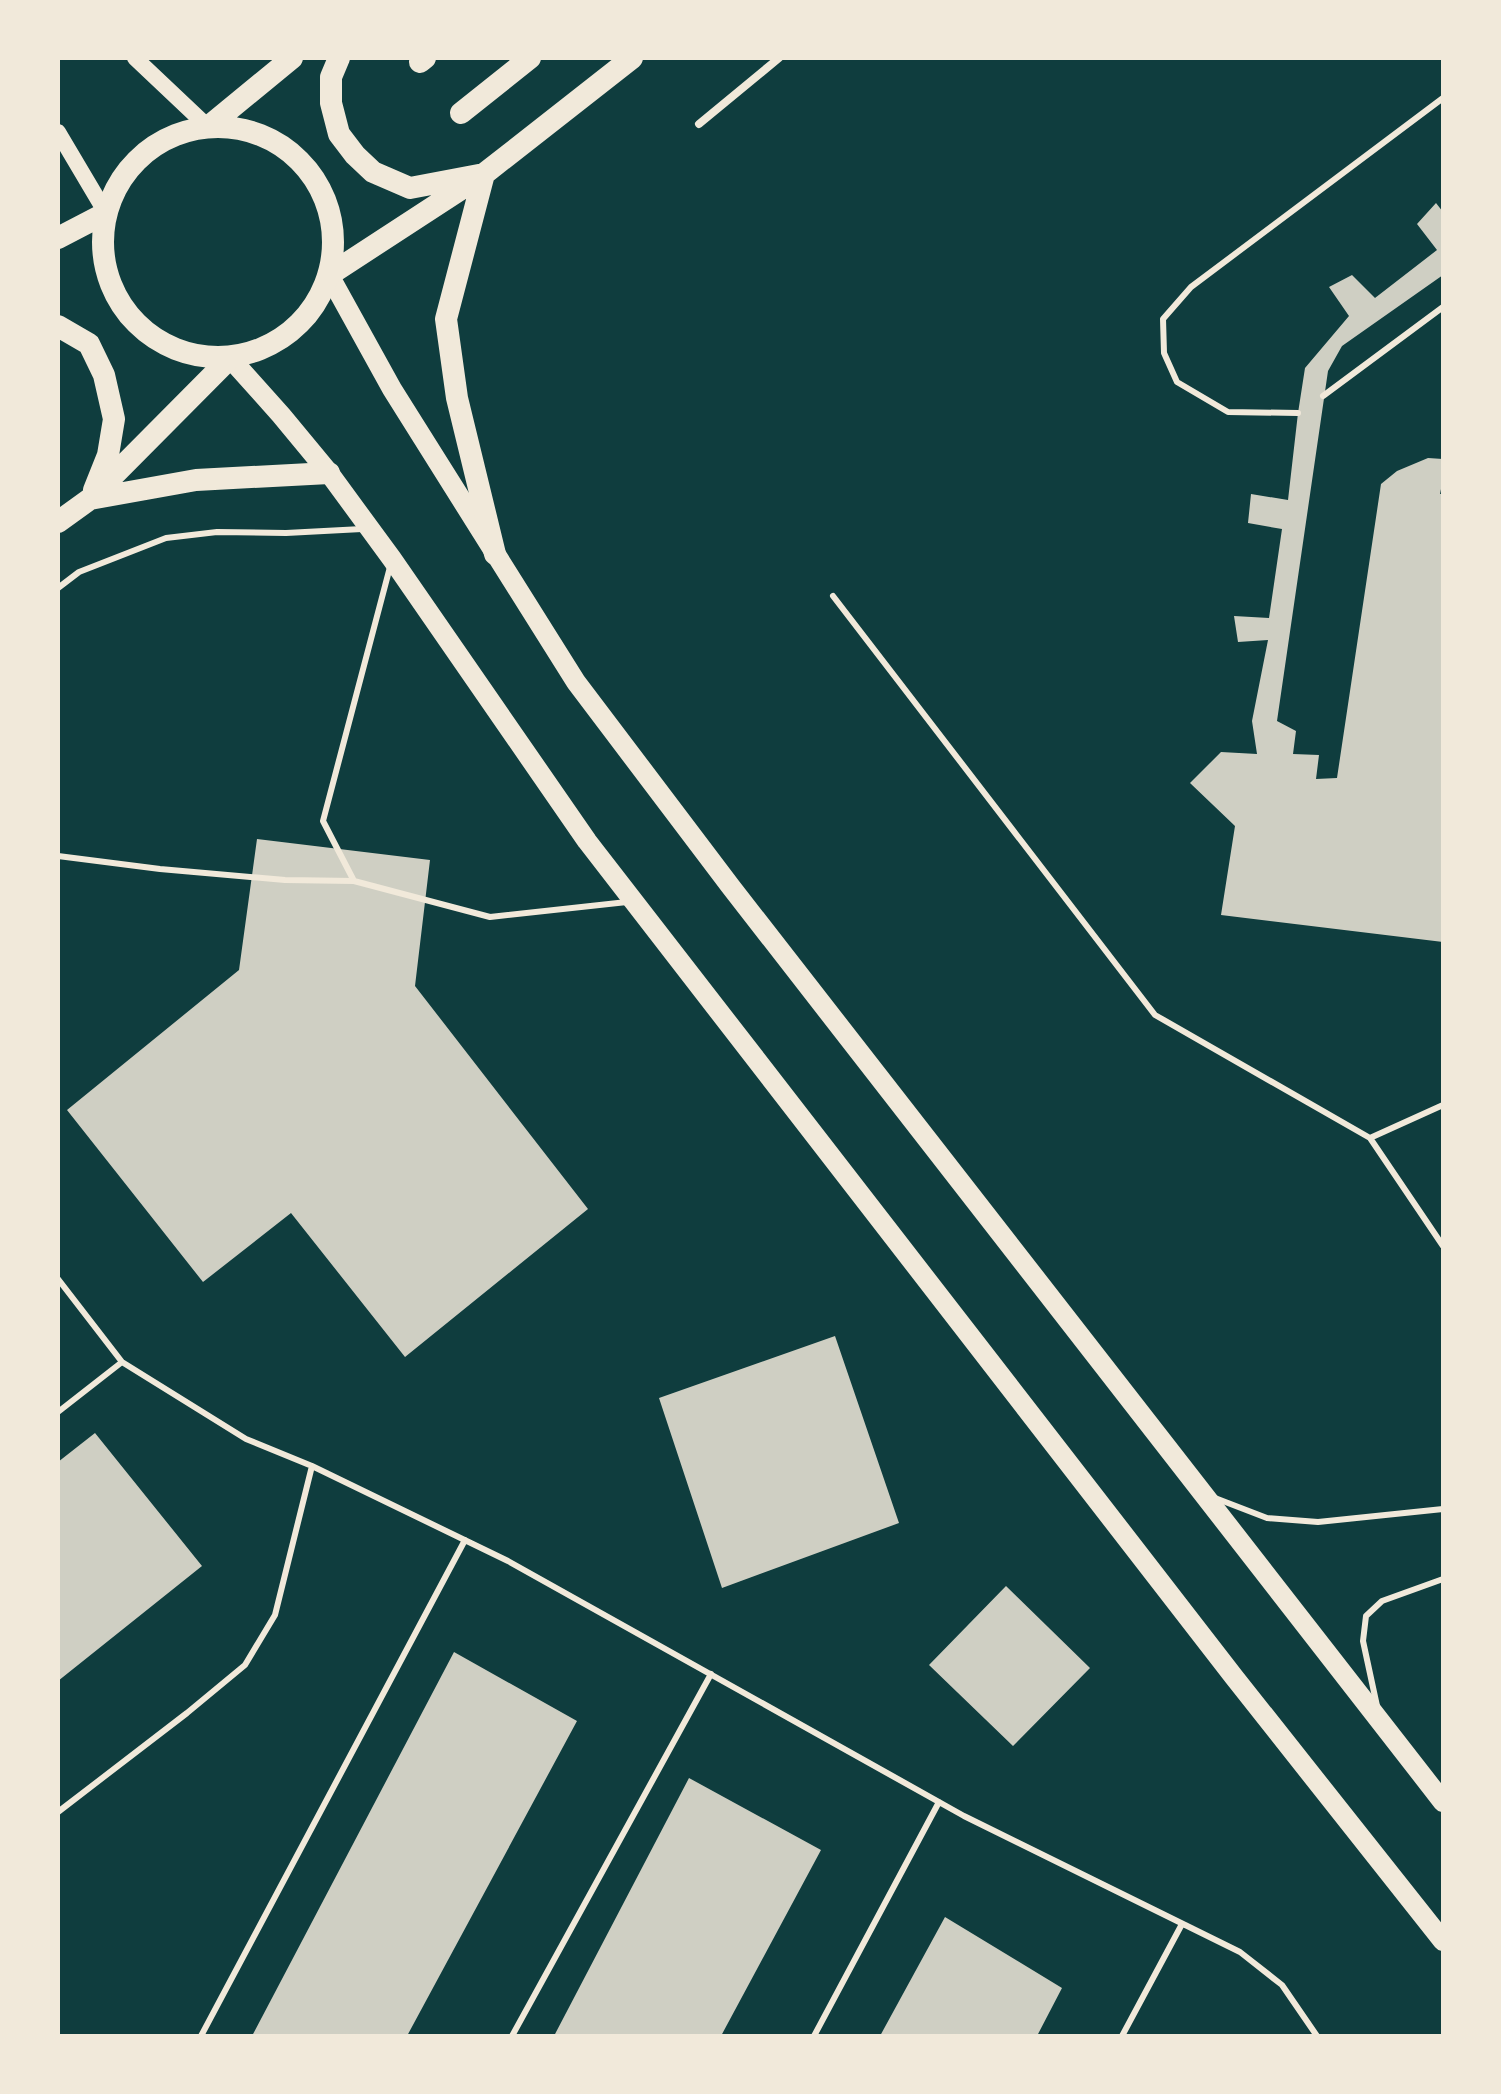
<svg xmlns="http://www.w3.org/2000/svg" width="1501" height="2094" viewBox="0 0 1501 2094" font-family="Manrope,sans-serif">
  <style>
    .building { fill: #cfcfc3 }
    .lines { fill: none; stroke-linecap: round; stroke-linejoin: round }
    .service { stroke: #f1e9da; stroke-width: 6 }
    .minor { stroke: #f1e9da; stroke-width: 8 }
    .secondary { stroke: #f1e9da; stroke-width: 16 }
    .primary { stroke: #f1e9da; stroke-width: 20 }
    .trunk { stroke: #f1e9da; stroke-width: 22 }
  </style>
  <rect width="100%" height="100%" fill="#0f3d3e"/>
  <path class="building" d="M 1436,203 L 1443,212 L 1443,275 L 1342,346 L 1328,371 L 1277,721 L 1296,731 L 1293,754 L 1319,755 L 1316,779 L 1337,778 L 1381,484 L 1397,471 L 1428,458 L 1443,459 L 1443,479 L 1440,494 L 1443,494 L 1443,942 L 1221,915 L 1235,826 L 1190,783 L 1221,752 L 1257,754 L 1252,721 L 1268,640 L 1238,642 L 1234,616 L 1269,618 L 1282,529 L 1248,523 L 1251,494 L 1288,500 L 1298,413 L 1305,368 L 1349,316 L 1329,287 L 1352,275 L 1375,298 L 1437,250 L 1417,224 Z
    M 257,839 L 430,860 L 415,986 L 588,1209 L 405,1357 L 291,1213 L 203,1282 L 67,1110 L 239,970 Z
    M 835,1336 L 899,1523 L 722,1588 L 659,1398 Z
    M 95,1433 L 202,1566 L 58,1681 L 58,1462 Z
    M 1006,1586 L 1090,1668 L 1013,1746 L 929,1665 Z
    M 454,1652 L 577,1721 L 407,2036 L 252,2036 Z
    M 689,1778 L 821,1850 L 721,2036 L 554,2036 Z
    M 945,1917 L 1062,1988 L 1037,2036 L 880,2036 Z"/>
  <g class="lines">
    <path class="service" d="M 1323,396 L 1443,307
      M 1298,413 L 1228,412 L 1177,382 L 1164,353 L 1163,319 L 1191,287 L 1443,98
      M 390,567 L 323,821 L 354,881 L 490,917 L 627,902
      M 58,588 L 79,572 L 166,538 L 217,532 L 286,533 L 362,529
      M 833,596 L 1155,1015 L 1370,1138 L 1443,1105
      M 58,856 L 160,869 L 285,880 L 354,881
      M 1370,1138 L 1443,1246
      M 58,1279 L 122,1362 L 246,1439 L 312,1466 L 508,1561 L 964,1816 L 1240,1952 L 1282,1985 L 1317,2036
      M 58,1412 L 122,1362
      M 1215,1498 L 1267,1518 L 1318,1522 L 1443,1509
      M 1377,1706 L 1363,1641 L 1366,1616 L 1382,1601 L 1443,1579
      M 58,1812 L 187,1713 L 245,1665 L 275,1615 L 312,1466
      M 201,2036 L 465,1540
      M 512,2036 L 711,1674
      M 814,2036 L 939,1802
      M 1122,2036 L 1182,1924"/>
    <path class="minor" d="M 699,124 L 779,58"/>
    <path class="secondary" d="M 135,58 L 208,127
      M 58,132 L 106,213"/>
    <path class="primary" d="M 329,275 L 392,389 L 576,682 L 731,887 L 1443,1802
      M 230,358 L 281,415 L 329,473 L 392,559 L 587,841 L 1234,1677 L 1443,1941"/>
    <path class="trunk" d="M 339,58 L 331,77 L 331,103 L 339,134 L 355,155 L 373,172 L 410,188 L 484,174 L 446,319 L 457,398 L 495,554
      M 420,62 L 425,58
      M 461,113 L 530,58
      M103 242a115 115 0 1 1 230 0a115 115 0 1 1-230 0Z
      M 208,127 L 292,58
      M 58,238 L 106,213
      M 329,275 L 484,174 L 632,58
      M 58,326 L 89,344 L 104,375 L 114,419 L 108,455 L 94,490
      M 90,499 L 196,480 L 329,473
      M 58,522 L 90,499 L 230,358"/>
  </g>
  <rect width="1501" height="2094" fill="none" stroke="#f1e9da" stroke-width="120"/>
</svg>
